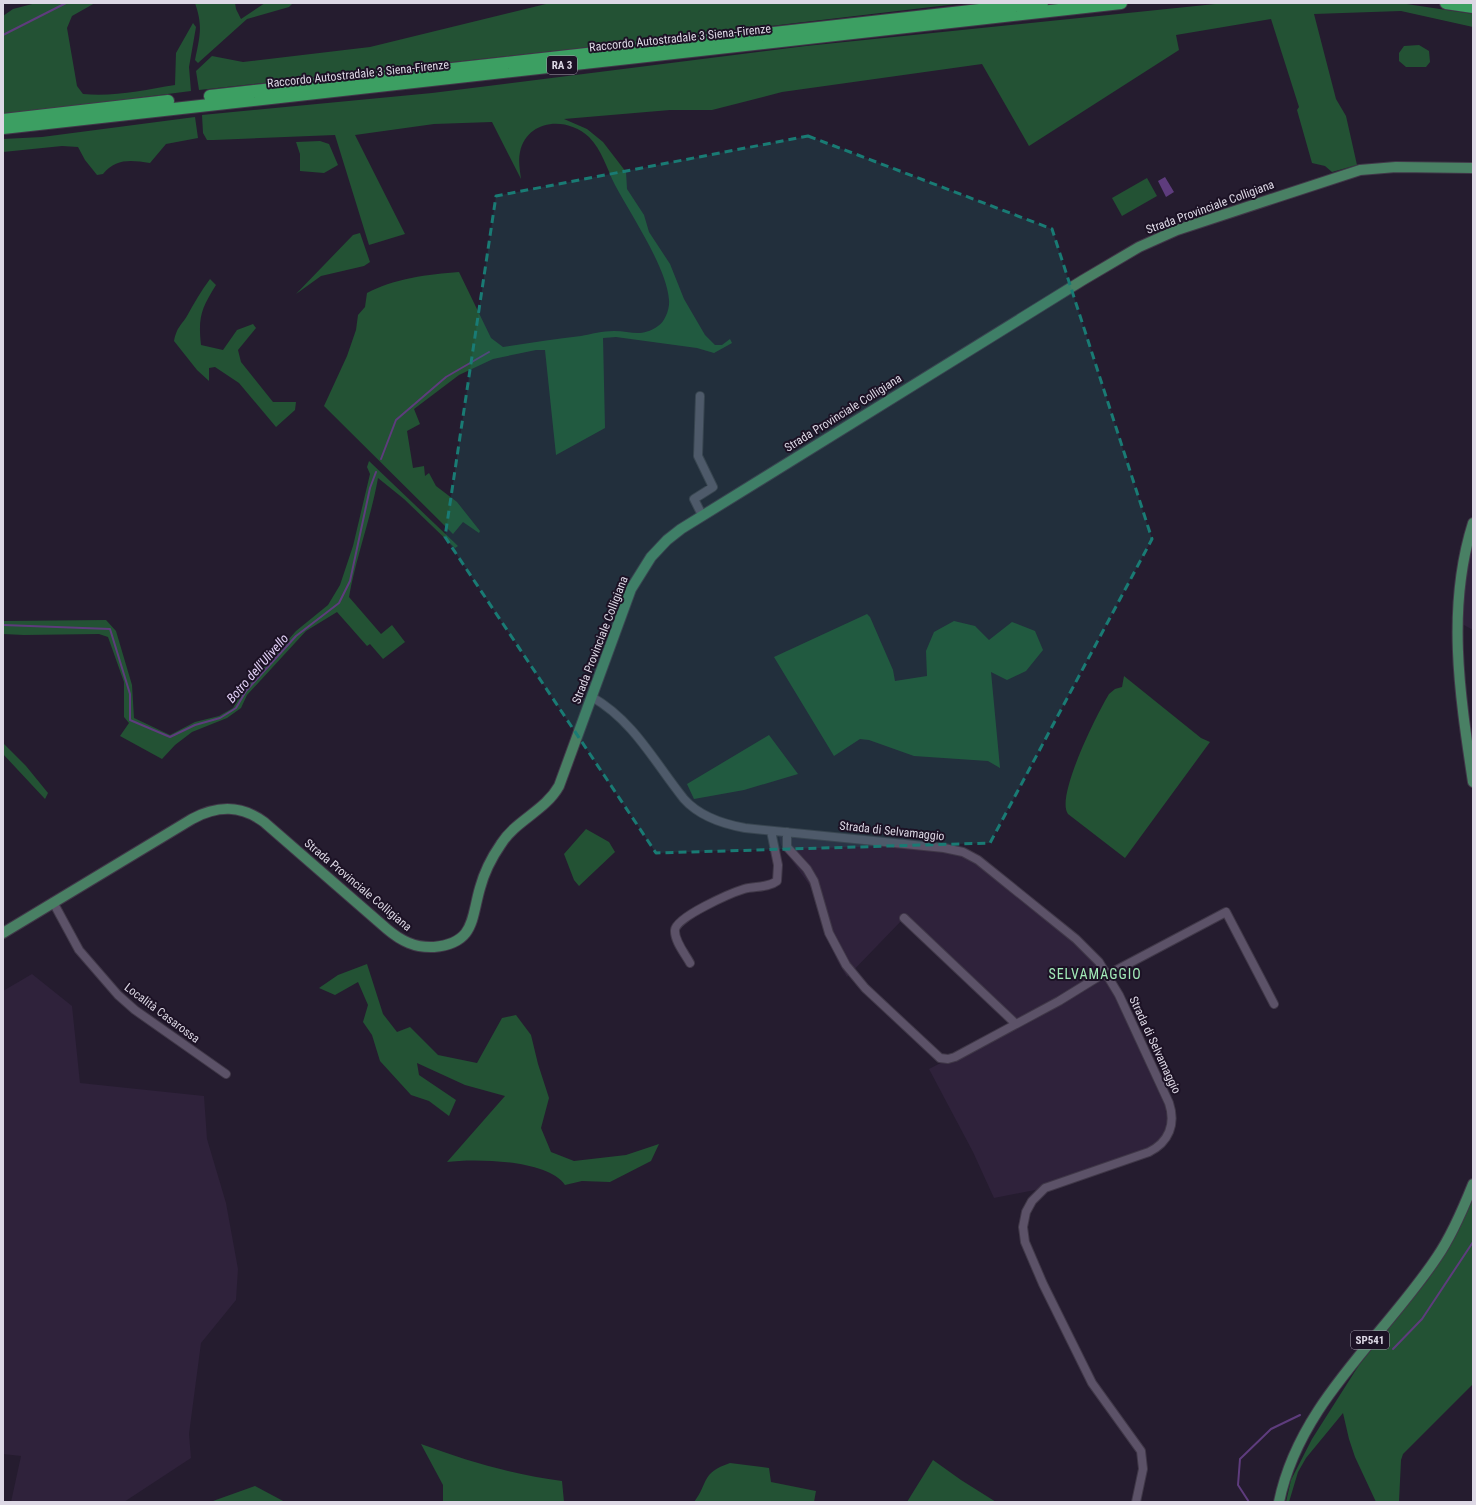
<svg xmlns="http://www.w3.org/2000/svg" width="1476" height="1505" viewBox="0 0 1476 1505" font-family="'Roboto Condensed',sans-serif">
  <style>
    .built { fill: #2f223b }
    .green { fill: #235234 }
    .water { fill: #5e3c7d }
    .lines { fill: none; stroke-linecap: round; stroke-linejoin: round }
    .stream { stroke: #5e3c7d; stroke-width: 2 }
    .minor-casing { stroke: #403848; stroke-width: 10 }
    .major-casing { stroke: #403848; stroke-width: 12 }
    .highway-casing { stroke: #403848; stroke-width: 14 }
    .minor { stroke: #5c5268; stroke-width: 8 }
    .major { stroke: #498064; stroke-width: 10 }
    .highway { stroke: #3c9f62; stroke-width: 12 }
    .marked { fill: #197b74; fill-opacity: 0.2; stroke: #197b74; stroke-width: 3; stroke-dasharray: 8 5; stroke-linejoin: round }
    .labels { text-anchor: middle; stroke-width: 4; stroke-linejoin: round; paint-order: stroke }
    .shield { fill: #1c1225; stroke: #a39dab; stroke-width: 1 }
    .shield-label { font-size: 11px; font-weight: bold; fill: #ddd8e5 }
    .street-label { font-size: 12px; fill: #ddd8e5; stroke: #1c1225 }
    .water-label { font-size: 13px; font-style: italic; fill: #e2d0f7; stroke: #1c1225 }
    .quarter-label { font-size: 14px; letter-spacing: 1px; fill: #a3ebb9; stroke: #1c1225 }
  </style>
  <rect width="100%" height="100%" fill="#251c2f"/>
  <path class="built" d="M 1473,541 L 1473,630 L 1462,624 L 1466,574 Z
    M 778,832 L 963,852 L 1099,962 L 1172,1112 L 1162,1143 L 1045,1188 L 994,1198 L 973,1152 L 929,1069 L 1016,1024 L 904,918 L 847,977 L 838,962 L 824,931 L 813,890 L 781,845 Z
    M 32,974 L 72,1006 L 80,1083 L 204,1096 L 207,1139 L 226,1203 L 238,1269 L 236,1300 L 201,1343 L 189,1434 L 191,1458 L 124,1502 L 11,1502 L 21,1456 L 3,1454 L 3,991 Z"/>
  <path class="green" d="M 36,3 L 95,3 L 72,16 L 67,28 L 77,86 L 83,94 C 114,97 144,90 175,85 L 176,53 L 193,23 L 196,27 L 189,67 L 191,91 L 3,115 L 3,16 L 13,9 Z
    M 195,3 L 235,3 L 236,9 L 241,19 L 265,3 L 293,3 L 289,7 L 247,19 L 198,63 L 195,60 C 200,36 203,26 195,3 Z
    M 550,3 L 965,3 L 618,44 L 199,90 L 196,71 L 212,56 L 243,62 L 370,47 Z
    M 1225,3 L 1400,3 L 1473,14 L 1473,27 L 1401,11 L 1314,14 L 1336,99 L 1346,116 L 1357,165 L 1332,172 L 1325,166 L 1312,163 L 1297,110 L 1299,107 L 1271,19 L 1176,35 L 1179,50 L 1029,146 L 982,64 L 782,92 L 712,110 L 670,110 L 564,119 L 587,129 L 603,142 L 626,172 L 627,189 L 644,215 L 649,232 L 670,264 L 684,299 L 705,335 L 715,345 L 722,345 L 730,339 L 732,343 L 714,353 L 697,348 L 616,337 L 603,338 L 605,428 L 556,455 L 545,350 L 536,350 L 493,359 L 459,375 L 414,409 L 420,424 L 407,431 L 413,468 L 424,466 L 425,476 L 429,473 L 436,486 L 457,502 L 480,531 L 479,533 L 463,522 L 453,534 L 324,406 L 347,356 L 356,330 L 358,315 L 365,307 L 367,293 C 393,279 429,274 459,272 L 491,338 L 503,347 C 529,343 555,339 581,336 C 591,334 603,331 614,331 C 631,331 641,338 658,326 C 665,322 670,308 669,300 C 667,268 631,215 615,185 C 607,169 602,150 589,137 C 567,116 527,119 520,152 C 518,161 520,171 521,179 L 492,122 L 434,124 L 355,135 L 405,234 L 369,245 L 335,135 L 214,140 L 207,140 L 203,133 L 202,115 L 432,93 L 806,46 Z
    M 1419,45 L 1429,51 L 1430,62 L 1426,67 L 1406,67 L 1399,61 L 1399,53 L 1404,46 Z
    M 195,117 L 198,138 L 166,144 L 150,163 C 131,160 116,158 103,174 L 97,175 L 85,160 L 78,147 L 62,146 L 3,152 L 3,139 L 42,137 Z
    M 320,141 L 329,144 L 338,165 L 324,173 L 300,171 L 300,154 L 296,142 Z
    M 1147,178 L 1157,196 L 1122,216 L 1112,198 Z
    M 360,233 L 370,262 L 364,266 L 321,276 L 296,294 L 353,235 Z
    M 210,279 L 216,285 C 201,309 198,317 201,345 L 223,350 L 237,330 L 253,324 L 256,328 L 238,350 L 241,362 L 273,402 L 296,402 L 295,410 L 276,427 L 239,383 L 215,367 L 209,368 L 209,381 L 197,370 L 174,341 C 177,327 180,327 187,316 C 194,303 201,291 210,279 Z
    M 369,461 L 458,546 L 455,548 L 404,499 L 378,478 C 371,518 356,557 349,597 L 381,634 L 392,625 L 405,642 L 383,659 L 370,644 L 367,646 L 337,612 L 306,631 L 247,695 L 241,708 L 227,718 L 192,732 L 175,745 L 162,759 L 120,736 L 129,723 L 124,717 L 124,682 L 108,637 L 99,634 L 24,635 L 3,634 L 3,621 L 106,620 L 116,631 L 132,685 L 134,718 L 170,735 L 195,722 L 219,716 L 233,708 L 242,692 L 296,631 L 328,605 L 340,585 L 353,546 L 370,474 L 367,467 Z
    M 867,614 L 870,617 L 893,670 L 895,681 L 927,676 L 926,651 L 934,632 L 954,621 L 975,626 L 989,640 L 1012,622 L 1035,631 L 1043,650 L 1026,671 L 1007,680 L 991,672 L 1000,768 L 988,761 L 914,756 L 869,740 L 860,739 L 834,756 L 774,657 Z
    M 1124,676 L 1201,738 L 1210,742 L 1125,858 L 1068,814 C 1055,797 1098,712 1109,694 L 1115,689 L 1122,687 Z
    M 769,735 L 798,774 L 744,790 L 694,799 L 687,784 Z
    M 3,743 L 26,766 L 48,793 L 45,799 L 3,754 Z
    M 586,829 L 609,842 L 615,852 L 579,886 L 574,880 L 564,854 Z
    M 367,964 L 383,1014 L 397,1032 L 410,1027 L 438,1055 L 477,1063 L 502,1018 L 516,1015 L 531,1035 L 538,1064 L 549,1098 L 541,1128 L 551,1152 L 574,1161 L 626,1155 L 659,1144 L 651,1161 L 610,1182 L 582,1181 L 565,1185 C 548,1160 475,1158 447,1162 L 505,1096 L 465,1085 L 417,1063 L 419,1075 L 456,1100 L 449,1116 L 429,1101 L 411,1095 L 380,1061 L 372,1035 L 363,1022 L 368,1005 L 358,982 L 335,995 L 319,988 L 338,975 Z
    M 1473,1197 L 1473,1384 L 1403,1454 L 1401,1460 L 1399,1502 L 1376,1502 L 1355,1457 L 1349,1439 L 1343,1413 L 1306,1458 L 1298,1472 L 1289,1502 L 1286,1502 L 1291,1480 L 1312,1439 L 1359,1365 L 1427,1281 L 1453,1241 Z
    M 421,1444 C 467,1461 514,1475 562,1481 L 564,1502 L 443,1502 L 443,1485 Z
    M 933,1460 L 961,1480 L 996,1502 L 907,1502 Z
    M 730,1463 L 769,1468 L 771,1482 L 816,1491 L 814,1502 L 694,1502 C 709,1483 700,1473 730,1463 Z
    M 255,1486 L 285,1502 L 211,1502 L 213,1501 Z"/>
  <path class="water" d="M 1165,177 L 1174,192 L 1166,197 L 1158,181 Z"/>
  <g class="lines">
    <path class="stream" d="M 3,35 L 66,3
      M 381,459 L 396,420 L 446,377 L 489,352
      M 3,625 L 110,629 L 130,694 L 130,720 L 170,737 L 195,725 L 220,718 L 236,708 L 246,691 L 296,636 L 339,603 L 350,581 L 370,488 L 376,472
      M 1393,1349 L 1422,1319 L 1473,1242
      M 1249,1502 L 1238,1485 L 1240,1459 L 1271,1429 L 1300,1415"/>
    <defs>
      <path id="minor" d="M 700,396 L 698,456 L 713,487 L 694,499 L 702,515
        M 592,697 C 634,721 655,763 684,799 C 700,817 723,824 745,828 L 944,848 L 963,852 L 978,860 L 1076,939 L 1099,962 L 1119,995 L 1169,1103 C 1176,1124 1169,1142 1149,1152 L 1045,1188 L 1032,1201 L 1026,1212 L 1023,1227 L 1025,1242 L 1043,1284 L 1092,1383 L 1141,1451 L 1143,1469 L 1136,1502
        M 787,832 L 787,847 L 807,869 L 814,881 L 829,933 L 846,965 L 865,988 L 940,1058 L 948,1059 L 955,1057 L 1059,1001 L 1106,972
        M 53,902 L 79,950 L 118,995 L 135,1010 L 226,1074
        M 904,918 L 1016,1024
        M 690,963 C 686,955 674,941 675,930 C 676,917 731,893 744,889 C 755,886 768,888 777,881 L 778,865 L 771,831
        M 1107,975 L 1226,912 L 1274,1004"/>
      <path id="major" d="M 1473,523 C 1446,608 1460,696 1473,782
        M 3,933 L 192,819 C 218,805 241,805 264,822 L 387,929 C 401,941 415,948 434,947 C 475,943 471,919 480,888 C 484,873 492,857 501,844 C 516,820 545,811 559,786 L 631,589 L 651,557 L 667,540 L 681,529 L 1083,280 L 1139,247 L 1177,230 L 1360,170 L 1396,167 L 1473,168
        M 1279,1502 C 1299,1403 1384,1337 1437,1257 C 1452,1235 1463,1209 1473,1184"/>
      <path id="highway" d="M 1446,3 L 1473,7
        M 210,96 L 1042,3
        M 3,120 L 168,101
        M 3,128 L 1121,3"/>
    </defs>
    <use href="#minor" class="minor-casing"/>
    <use href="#major" class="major-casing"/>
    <use href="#highway" class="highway-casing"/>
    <use href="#minor" class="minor"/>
    <use href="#major" class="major"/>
    <use href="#highway" class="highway"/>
  </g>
  <path class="marked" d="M 808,136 L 1052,229 L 1152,539 L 990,843 L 656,853 L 445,537 L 496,196 Z"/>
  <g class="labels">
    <g class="shield">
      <rect x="547" y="56" width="30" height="18" rx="3"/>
      <rect x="1351" y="1331" width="38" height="18" rx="3"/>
    </g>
    <g class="shield-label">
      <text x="562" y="69">RA 3</text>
      <text x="1370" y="1344">SP541</text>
    </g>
    <g class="street-label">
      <text transform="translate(680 38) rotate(-6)" y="4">Raccordo Autostradale 3 Siena-Firenze</text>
      <text transform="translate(358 74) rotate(-6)" y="4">Raccordo Autostradale 3 Siena-Firenze</text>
      <text transform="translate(1210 207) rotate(-20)" y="4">Strada Provinciale Colligiana</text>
      <text transform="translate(843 413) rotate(-32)" y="4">Strada Provinciale Colligiana</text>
      <text transform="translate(600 640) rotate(-69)" y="4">Strada Provinciale Colligiana</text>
      <text transform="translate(892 831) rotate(6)" y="4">Strada di Selvamaggio</text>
      <text transform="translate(358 885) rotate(40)" y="4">Strada Provinciale Colligiana</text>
      <text transform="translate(162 1013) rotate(37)" y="4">Località Casarossa</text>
      <text transform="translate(1155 1045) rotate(65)" y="4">Strada di Selvamaggio</text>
    </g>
    <g class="water-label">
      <text transform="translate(257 668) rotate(-49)" y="5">Botro dell'Ulivello</text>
    </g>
    <g class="quarter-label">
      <text x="1095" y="979">SELVAMAGGIO</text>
    </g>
  </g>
  <rect width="1476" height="1505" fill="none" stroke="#ddd8e5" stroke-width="8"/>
</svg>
